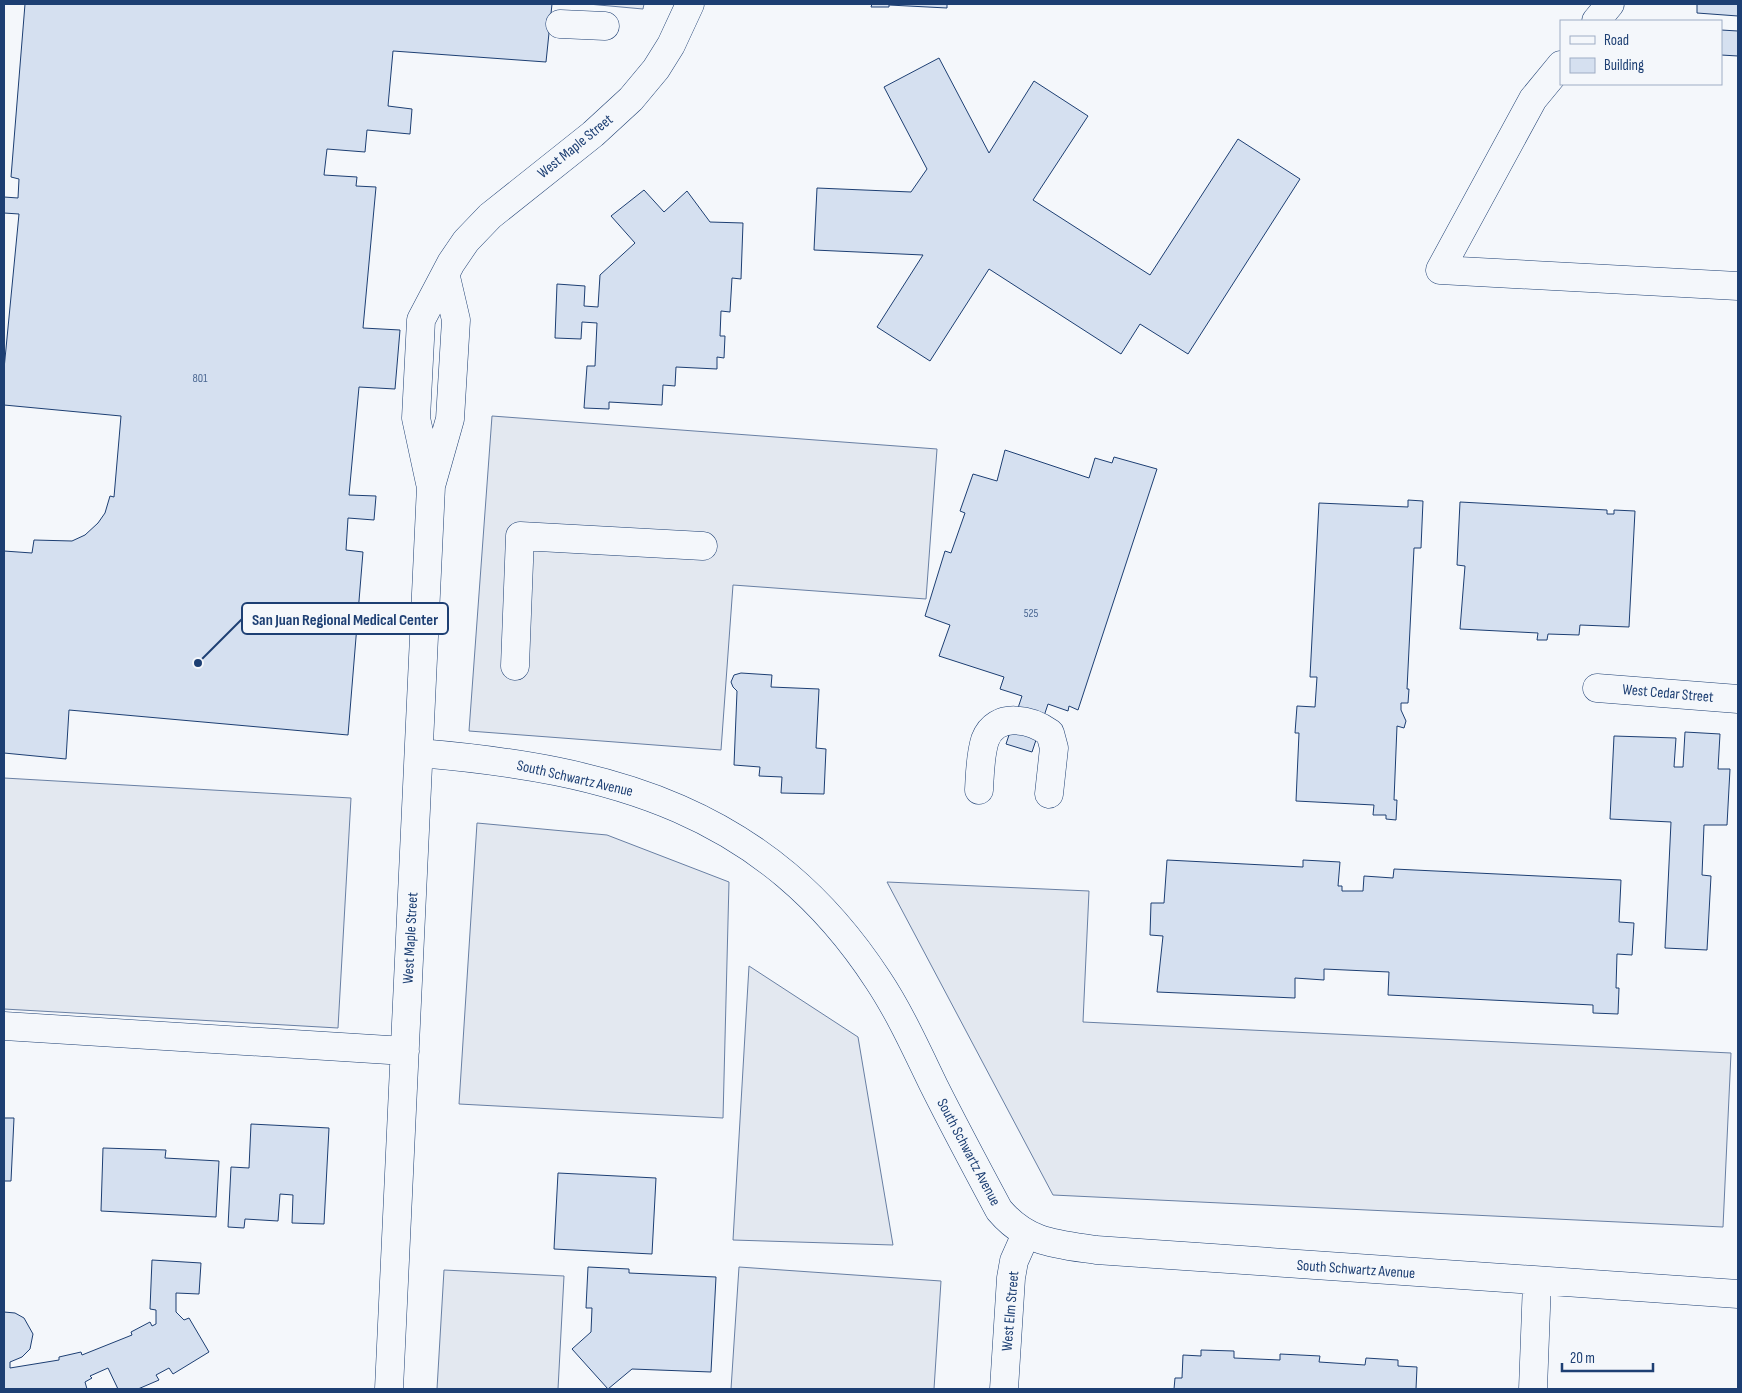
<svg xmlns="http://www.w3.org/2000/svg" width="1742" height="1393" viewBox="0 0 1742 1393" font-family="'Sofia Sans Condensed',sans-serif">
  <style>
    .parking { fill: #e3e8f0; stroke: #687fa3 }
    .building { fill: #d5e0f0; stroke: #1d3f73 }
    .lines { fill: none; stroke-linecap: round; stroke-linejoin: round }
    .minor-casing { stroke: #1d3f73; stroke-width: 29 }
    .minor { stroke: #f4f7fb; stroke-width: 28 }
    .labels { text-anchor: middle; stroke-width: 4; stroke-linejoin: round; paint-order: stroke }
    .number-label { font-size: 12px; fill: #4b6792 }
    .street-label { font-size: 15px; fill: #1d3f73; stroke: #f4f7fb }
    .leader { fill: none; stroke: #1d3f73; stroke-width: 2 }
    .callout-dot { fill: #1d3f73; stroke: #f4f7fb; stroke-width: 2 }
    .callout { fill: #f4f7fb; stroke: #1d3f73; stroke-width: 2 }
    .callout-label { font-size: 16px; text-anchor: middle; font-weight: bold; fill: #1d3f73 }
  </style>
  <rect width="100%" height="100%" fill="#f4f7fb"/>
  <path class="parking" d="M 588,4 L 644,4 L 643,9 Z
    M 492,416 L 937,449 L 926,599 L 733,585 L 721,750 L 469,731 Z
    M 4,778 L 351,798 L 338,1028 L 4,1009 Z
    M 477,823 L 607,835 L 729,882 L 723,1118 L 459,1104 Z
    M 887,882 L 1089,891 L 1083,1022 L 1731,1053 L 1723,1227 L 1053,1195 Z
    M 749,966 L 858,1037 L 893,1245 L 733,1240 Z
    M 739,1267 L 941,1281 L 934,1389 L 731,1389 Z
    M 444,1270 L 564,1276 L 558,1389 L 437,1389 Z"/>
  <path class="building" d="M 25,4 L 552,4 L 546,62 L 393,51 L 388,106 L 412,109 L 410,134 L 367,130 L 365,152 L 327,149 L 324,175 L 357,177 L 356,186 L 376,187 L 363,328 L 400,330 L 395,389 L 359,387 L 349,495 L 376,496 L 374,520 L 348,518 L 346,550 L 363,552 L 348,735 L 69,710 L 66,759 L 4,753 L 4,551 L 32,553 L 34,540 L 72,541 L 85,535 L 98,523 L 105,513 L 110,496 L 114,497 L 121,416 L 4,405 L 4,369 L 19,214 L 4,213 L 4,197 L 18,198 L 19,179 L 11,177 Z
    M 865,4 L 947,4 L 947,8 L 889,5 L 889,7 L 871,7 L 872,4 Z
    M 1697,4 L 1738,4 L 1738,16 L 1697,13 Z
    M 1721,30 L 1738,31 L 1738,56 L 1721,55 Z
    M 939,58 L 989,153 L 1034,81 L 1088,116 L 1033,200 L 1150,275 L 1238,139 L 1300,179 L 1188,354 L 1140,324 L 1121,354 L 989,269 L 930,361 L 877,327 L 923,255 L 814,250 L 817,188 L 911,192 L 927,169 L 884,87 Z
    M 644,190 L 664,212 L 687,191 L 710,222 L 743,223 L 741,279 L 732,278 L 730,312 L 721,311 L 720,336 L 725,336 L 724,358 L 717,357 L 717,369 L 676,367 L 675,386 L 663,385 L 662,405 L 609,402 L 609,409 L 584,408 L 587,366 L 595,366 L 597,323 L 582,322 L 581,339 L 555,338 L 557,284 L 585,286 L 584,306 L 598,307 L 600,275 L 635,243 L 611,216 Z
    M 1005,450 L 1089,478 L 1095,458 L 1112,463 L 1114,457 L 1157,469 L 1078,710 L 1069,706 L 1068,711 L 1048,704 L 1032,752 L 1006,744 L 1022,696 L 1000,689 L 1004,677 L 939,656 L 950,625 L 925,616 L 945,551 L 951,553 L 965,513 L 960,511 L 973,474 L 997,481 Z
    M 1408,500 L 1423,501 L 1421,548 L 1414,548 L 1407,689 L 1409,689 L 1408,703 L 1401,703 L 1401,710 L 1406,721 L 1404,728 L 1397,726 L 1394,800 L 1397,800 L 1396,820 L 1386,819 L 1386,815 L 1373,815 L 1374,805 L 1296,801 L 1299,733 L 1295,733 L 1297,706 L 1315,707 L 1317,677 L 1310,677 L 1319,503 L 1408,507 Z
    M 1460,502 L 1607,510 L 1607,514 L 1614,514 L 1614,510 L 1635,511 L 1629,627 L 1580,625 L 1579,635 L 1548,634 L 1547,640 L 1537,640 L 1538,633 L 1460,629 L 1465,566 L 1457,565 Z
    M 741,673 L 772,675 L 771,687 L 819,689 L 816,748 L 826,749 L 824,794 L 781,793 L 782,777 L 759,776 L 760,767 L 734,765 L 737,691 L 733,687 L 731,682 L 734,675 Z
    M 1685,732 L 1720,734 L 1718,769 L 1730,769 L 1727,825 L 1704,825 L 1702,875 L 1711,876 L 1707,950 L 1665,948 L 1671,822 L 1610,819 L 1614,736 L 1676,738 L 1674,767 L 1683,767 Z
    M 1167,860 L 1303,867 L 1303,860 L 1340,862 L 1338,886 L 1342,886 L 1342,891 L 1363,891 L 1364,876 L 1393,878 L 1394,869 L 1621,880 L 1619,922 L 1634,923 L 1632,955 L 1617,954 L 1616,988 L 1619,988 L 1618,1014 L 1593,1013 L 1593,1005 L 1388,995 L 1389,972 L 1324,969 L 1324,980 L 1295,978 L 1295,998 L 1157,992 L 1163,936 L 1150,935 L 1151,903 L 1164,903 Z
    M 4,1118 L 14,1118 L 11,1181 L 4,1181 Z
    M 251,1124 L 329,1128 L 324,1224 L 292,1223 L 293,1195 L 280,1194 L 278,1221 L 245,1219 L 244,1228 L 228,1227 L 231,1167 L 249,1168 Z
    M 103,1148 L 166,1150 L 165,1158 L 219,1161 L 216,1217 L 101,1211 Z
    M 558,1173 L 656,1178 L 652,1254 L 554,1249 Z
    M 152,1260 L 201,1263 L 199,1294 L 176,1293 L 176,1312 L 184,1320 L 189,1318 L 209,1352 L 173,1374 L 169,1368 L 156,1375 L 159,1380 L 138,1389 L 118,1389 L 108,1368 L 90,1376 L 92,1378 L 85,1382 L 87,1389 L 4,1389 L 4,1312 L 15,1313 L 24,1318 L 33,1334 L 30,1349 L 22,1357 L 10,1362 L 10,1368 L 59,1360 L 59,1357 L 81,1352 L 82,1355 L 132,1335 L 131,1332 L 150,1322 L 152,1326 L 156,1324 L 156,1310 L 150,1309 Z
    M 588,1267 L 629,1269 L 629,1273 L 716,1277 L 711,1372 L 632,1369 L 608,1389 L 572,1349 L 591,1332 L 592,1308 L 586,1308 Z
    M 1201,1350 L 1234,1351 L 1234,1358 L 1280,1360 L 1280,1354 L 1320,1356 L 1319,1362 L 1365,1365 L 1366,1358 L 1398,1360 L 1398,1366 L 1417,1367 L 1416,1389 L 1174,1389 L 1175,1378 L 1182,1378 L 1183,1355 L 1201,1356 Z"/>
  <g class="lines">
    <defs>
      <path id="minor" d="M 1596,21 L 1610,4
        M 560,24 L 605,26
        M 1561,65 L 1533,99 L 1440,270 L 1738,286
        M 430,483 L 416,418 L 421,320 L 451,263 L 466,241 L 490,216 L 593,134 L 631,99 L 656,69 L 671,45 L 690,4
        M 515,666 L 520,536 L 703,546
        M 1597,688 L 1738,699
        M 419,753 C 611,769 767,810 878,980 C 900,1013 917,1051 934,1086 C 955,1128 977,1169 999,1210 C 1027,1243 1055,1244 1096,1250 L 1738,1294
        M 979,790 C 980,773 980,756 985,740 C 996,711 1031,719 1050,733 L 1054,748 L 1049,794
        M 4,1026 L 405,1051
        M 389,1389 L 431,486 L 450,419 L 456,320 L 446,277
        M 1004,1389 L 1011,1278 L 1014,1261 L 1026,1234
        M 1533,1389 L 1537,1282"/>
    </defs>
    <use href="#minor" class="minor-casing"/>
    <use href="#minor" class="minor"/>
  </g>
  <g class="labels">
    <g class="number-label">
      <text x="200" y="382">801</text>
      <text x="1031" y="617">525</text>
    </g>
    <g class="street-label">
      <text transform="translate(575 146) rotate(-39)" y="5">West Maple Street</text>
      <text transform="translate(1668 693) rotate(5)" y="5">West Cedar Street</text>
      <text transform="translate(575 778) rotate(13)" y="5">South Schwartz Avenue</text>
      <text transform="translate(410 938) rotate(-87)" y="5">West Maple Street</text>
      <text transform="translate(969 1152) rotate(62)" y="5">South Schwartz Avenue</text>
      <text transform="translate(1356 1269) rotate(4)" y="5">South Schwartz Avenue</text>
      <text transform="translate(1010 1311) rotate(-85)" y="5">West Elm Street</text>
    </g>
  </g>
  <path class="leader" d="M198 663L242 619"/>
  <circle class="callout-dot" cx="198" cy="663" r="5"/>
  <rect class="callout" x="242" y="603" width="206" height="31" rx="5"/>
  <g class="callout-label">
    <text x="345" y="625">San Juan Regional Medical Center</text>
  </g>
  <rect width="1742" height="1393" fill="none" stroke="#1d3f73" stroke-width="10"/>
  <rect x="1560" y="20" width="162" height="65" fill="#f4f7fb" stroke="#9eadc5"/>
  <rect x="1570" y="36" width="25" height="8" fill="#f4f7fb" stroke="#9eadc5"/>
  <text x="1604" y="45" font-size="15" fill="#1d3f73">Road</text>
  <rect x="1570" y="58" width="25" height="15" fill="#d5e0f0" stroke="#9eadc5"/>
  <text x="1604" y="70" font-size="15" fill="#1d3f73">Building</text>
  <path d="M1562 1363v8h91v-8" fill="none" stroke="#1d3f73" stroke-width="2.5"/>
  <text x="1570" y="1363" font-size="15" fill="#1d3f73" stroke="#f4f7fb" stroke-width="4" paint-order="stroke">20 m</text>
</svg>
